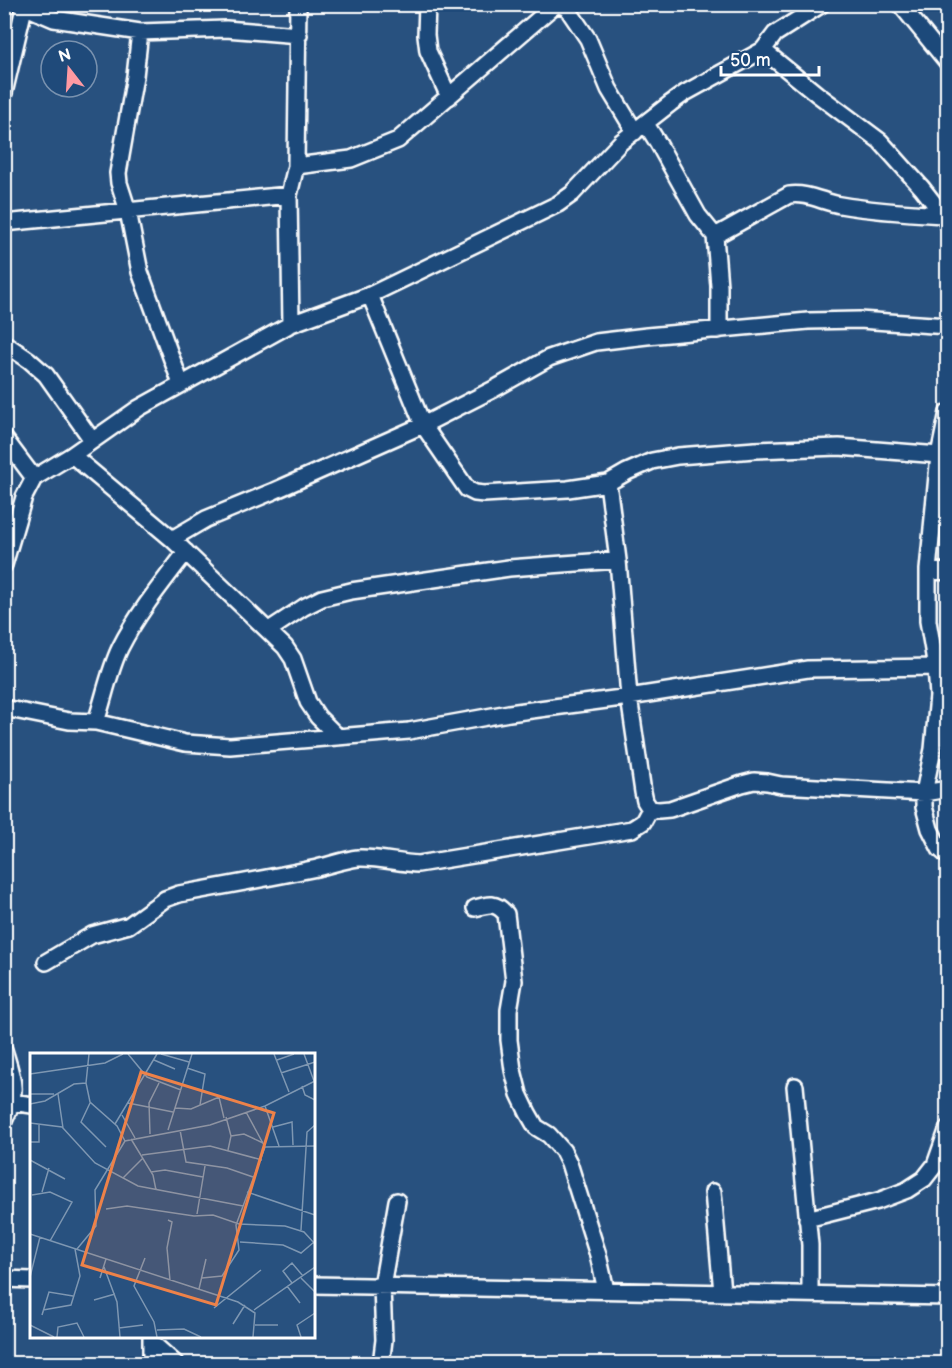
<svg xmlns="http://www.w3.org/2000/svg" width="952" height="1368" viewBox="0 0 952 1368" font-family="'Balsamiq Sans',sans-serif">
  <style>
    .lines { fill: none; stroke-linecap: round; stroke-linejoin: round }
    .street-casing { stroke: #fff; stroke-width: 20 }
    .street { stroke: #1f4a7a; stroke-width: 15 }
    .inset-road { fill: none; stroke: #7e97b2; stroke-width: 1.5 }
    .view { fill: #ee8249; fill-opacity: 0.15; stroke: #ee8249; stroke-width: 3 }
    .inset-edge { fill: none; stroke: #fff; stroke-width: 3 }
  </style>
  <rect width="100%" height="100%" fill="#28517f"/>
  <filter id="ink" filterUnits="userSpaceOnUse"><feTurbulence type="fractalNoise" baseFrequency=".0167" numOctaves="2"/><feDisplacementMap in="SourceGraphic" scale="12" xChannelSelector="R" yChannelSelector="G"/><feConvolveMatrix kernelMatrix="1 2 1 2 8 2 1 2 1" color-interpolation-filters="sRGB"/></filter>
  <g filter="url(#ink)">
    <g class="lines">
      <defs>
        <path id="street" d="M 19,4 L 54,19 L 140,32 L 226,29 L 299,35
          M 427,4 L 426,35 L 428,51 L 449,97
          M 558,4 L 567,8 L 588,39 L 609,89 L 635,132
          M 900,4 L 948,63
          M 140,32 L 135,76 L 118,173 L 119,183 L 128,211 L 140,272 L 181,384
          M 763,50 L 817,94 L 880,141 L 922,188 L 943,215 L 948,224
          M 4,93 L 25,4
          M 646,124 L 658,143 L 698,215 L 715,236 L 719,286 L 719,330
          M 296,166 L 351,159 L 398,140 L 549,10 L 557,4
          M 4,223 L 289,195
          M 715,236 L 789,195 C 806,192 823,202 840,205 C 874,211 908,213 943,215
          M 370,295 L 423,425 L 467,489 L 475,493 L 484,494 L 568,489 L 608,483 L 627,472 L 652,461 L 678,456 L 755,450 L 839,447 L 939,455
          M 291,324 L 289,195 L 296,166 L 298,4
          M 4,343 L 29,360 L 46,375 L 92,440
          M 948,412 L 939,455 L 928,570 L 928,621 L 936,667 L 938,696 L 933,749 L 924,793 L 924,807 L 930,829 L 940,849 L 948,856
          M 4,438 L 34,478
          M 72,455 L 172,539 L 285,647 L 293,659 L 308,702 L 318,717 L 338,737
          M 608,483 L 618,560 L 629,697 L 643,792 L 645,801 L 650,809 L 659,810 L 670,809 L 742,784 L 754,781 L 767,782 L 781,785 L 924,793 L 948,789
          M 172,539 L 206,519 L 274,491 L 423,425 L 494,389 L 549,358 L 596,342 L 647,336 L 808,321 L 859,320 L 948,326
          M 4,565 L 24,497 L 34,478 L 72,455 L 139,408 L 291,324 L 370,295 L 558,204 L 572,194 L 621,142 L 671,103 L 685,93 L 763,50 L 775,34 L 822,4
          M 928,570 L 948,572
          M 269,630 L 304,607 L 322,598 L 351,591 L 509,568 L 618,560
          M 4,708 L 69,721 L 96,722 L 185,743 L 230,746 L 409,731 L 509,713 L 629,697 L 808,669 L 936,667
          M 96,722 C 104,698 109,671 120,648 C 137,614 163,582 186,552
          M 475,908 C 489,904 496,902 506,914 L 514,981 L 509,1010 L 509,1040 L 513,1070 L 519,1094 L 528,1113 L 536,1127 L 549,1135 L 563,1151 L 569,1163 L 598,1255 L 606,1290
          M 46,962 L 92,935 L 129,925 L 165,899 L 179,894 C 224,886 268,878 312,869 C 328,866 342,860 358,858 C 378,857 398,863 418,864 L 632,829 L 643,822 L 650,809
          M 4,1050 C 13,1079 19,1092 4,1121
          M 795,1086 L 810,1245 L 810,1294
          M 12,1102 L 32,1105
          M 713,1192 L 722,1292
          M 807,1219 L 878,1201 L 907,1190 L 924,1179 L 935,1165 L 948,1128
          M 4,1279 L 32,1280
          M 314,1285 L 948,1297
          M 151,1342 L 176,1364
          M 151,1364 L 151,1336
          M 381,1364 L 384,1340 L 382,1286 L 397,1201"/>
      </defs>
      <use href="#street" class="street-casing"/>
      <use href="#street" class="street"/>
    </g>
  </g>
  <g transform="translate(30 1053)">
    <rect width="285" height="285" fill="#28517f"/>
    <path class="inset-road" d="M 59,1 L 56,30 L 60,49 L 87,73 L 95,88M 98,1 L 117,24 L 151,37M 131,1 L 159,9M 244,1 L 259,39M 274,1 L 284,28M 124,7 L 145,16M 247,7 L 264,1M 157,15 L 175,21 L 170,52M 251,20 L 285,9M 0,21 L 75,10 L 93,1M 272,33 L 275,42 L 285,47M 0,41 L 24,41M 28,41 L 33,75M 60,50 L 51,69 L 76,94M 98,50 L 143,59M 0,51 L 15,48 L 44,31 L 56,30M 235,53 L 249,93M 145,55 L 161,56 L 189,44 L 194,65M 92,62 L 105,85M 196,64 L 201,83 L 198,97M 0,70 L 32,74 L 65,110 L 108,133 L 213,153M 85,71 L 127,1M 243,74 L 262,69 L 263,92M 138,77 L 162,1M 150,77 L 156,109 L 197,115 L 223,124M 120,81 L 119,50 L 129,30M 201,83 L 214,81 L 233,90M 101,86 L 123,122 L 126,137M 0,89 L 9,89 L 9,71M 235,94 L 285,93M 112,102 L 180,93 L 232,107M 0,107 L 35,126M 121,119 L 135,117 L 173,124M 93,125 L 113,105M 12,139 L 19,115M 217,139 L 285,162M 2,142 L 20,139 L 42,149 L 20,188M 76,156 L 97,153 L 164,163 L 183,162 L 209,171 L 255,173 L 274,179 L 285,191M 167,161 L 175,113M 138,167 L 142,169 L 137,195 L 140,227M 271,177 L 277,79 L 285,72M 0,181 L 208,249 L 225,260 L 223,284M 210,189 L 253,192 L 271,200 L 284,189M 47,196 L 66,173 L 65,137 L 95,88 L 180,72 L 235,53 L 285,28M 115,205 L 104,233 L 124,269 L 127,284M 74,214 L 87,249 L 90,284M 0,224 L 10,184M 70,225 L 76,206M 172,225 L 192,223 L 209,197 L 206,172 L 235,94 L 216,59M 271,225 L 285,239M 262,230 L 253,218 L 262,210 L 273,223M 257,233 L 270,250M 169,236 L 176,206M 64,247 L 85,241M 184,255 L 231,217M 13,257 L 41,252 L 50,223 L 45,196M 224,257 L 285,214M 12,262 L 19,239 L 43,243M 203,271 L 215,252M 0,272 L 24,284M 225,272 L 248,272M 89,275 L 113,272M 127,277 L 154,276 L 171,284M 27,284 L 28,274 L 47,270 L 54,284M 271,284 L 267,272 L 285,260"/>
    <path class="view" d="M 111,19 L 244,60 L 186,252 L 52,212 Z"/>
    <rect width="285" height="285" class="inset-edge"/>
  </g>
  <rect width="952" height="1368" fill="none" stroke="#1f4a7a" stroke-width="24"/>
  <rect x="12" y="12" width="928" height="1344" fill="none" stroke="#fff" stroke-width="2" filter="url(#ink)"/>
  <g transform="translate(69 69) rotate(343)"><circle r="28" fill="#1f4a7a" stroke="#7992af" stroke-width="1.5"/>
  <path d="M0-4.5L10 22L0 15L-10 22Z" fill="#ff9aa2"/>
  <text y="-9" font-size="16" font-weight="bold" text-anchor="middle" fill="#ffffff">N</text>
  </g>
  <path d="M721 66v9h98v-9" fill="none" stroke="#ffffff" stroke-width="3"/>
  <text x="730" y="66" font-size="18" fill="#ffffff" stroke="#1f4a7a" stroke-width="4.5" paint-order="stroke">50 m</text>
</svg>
